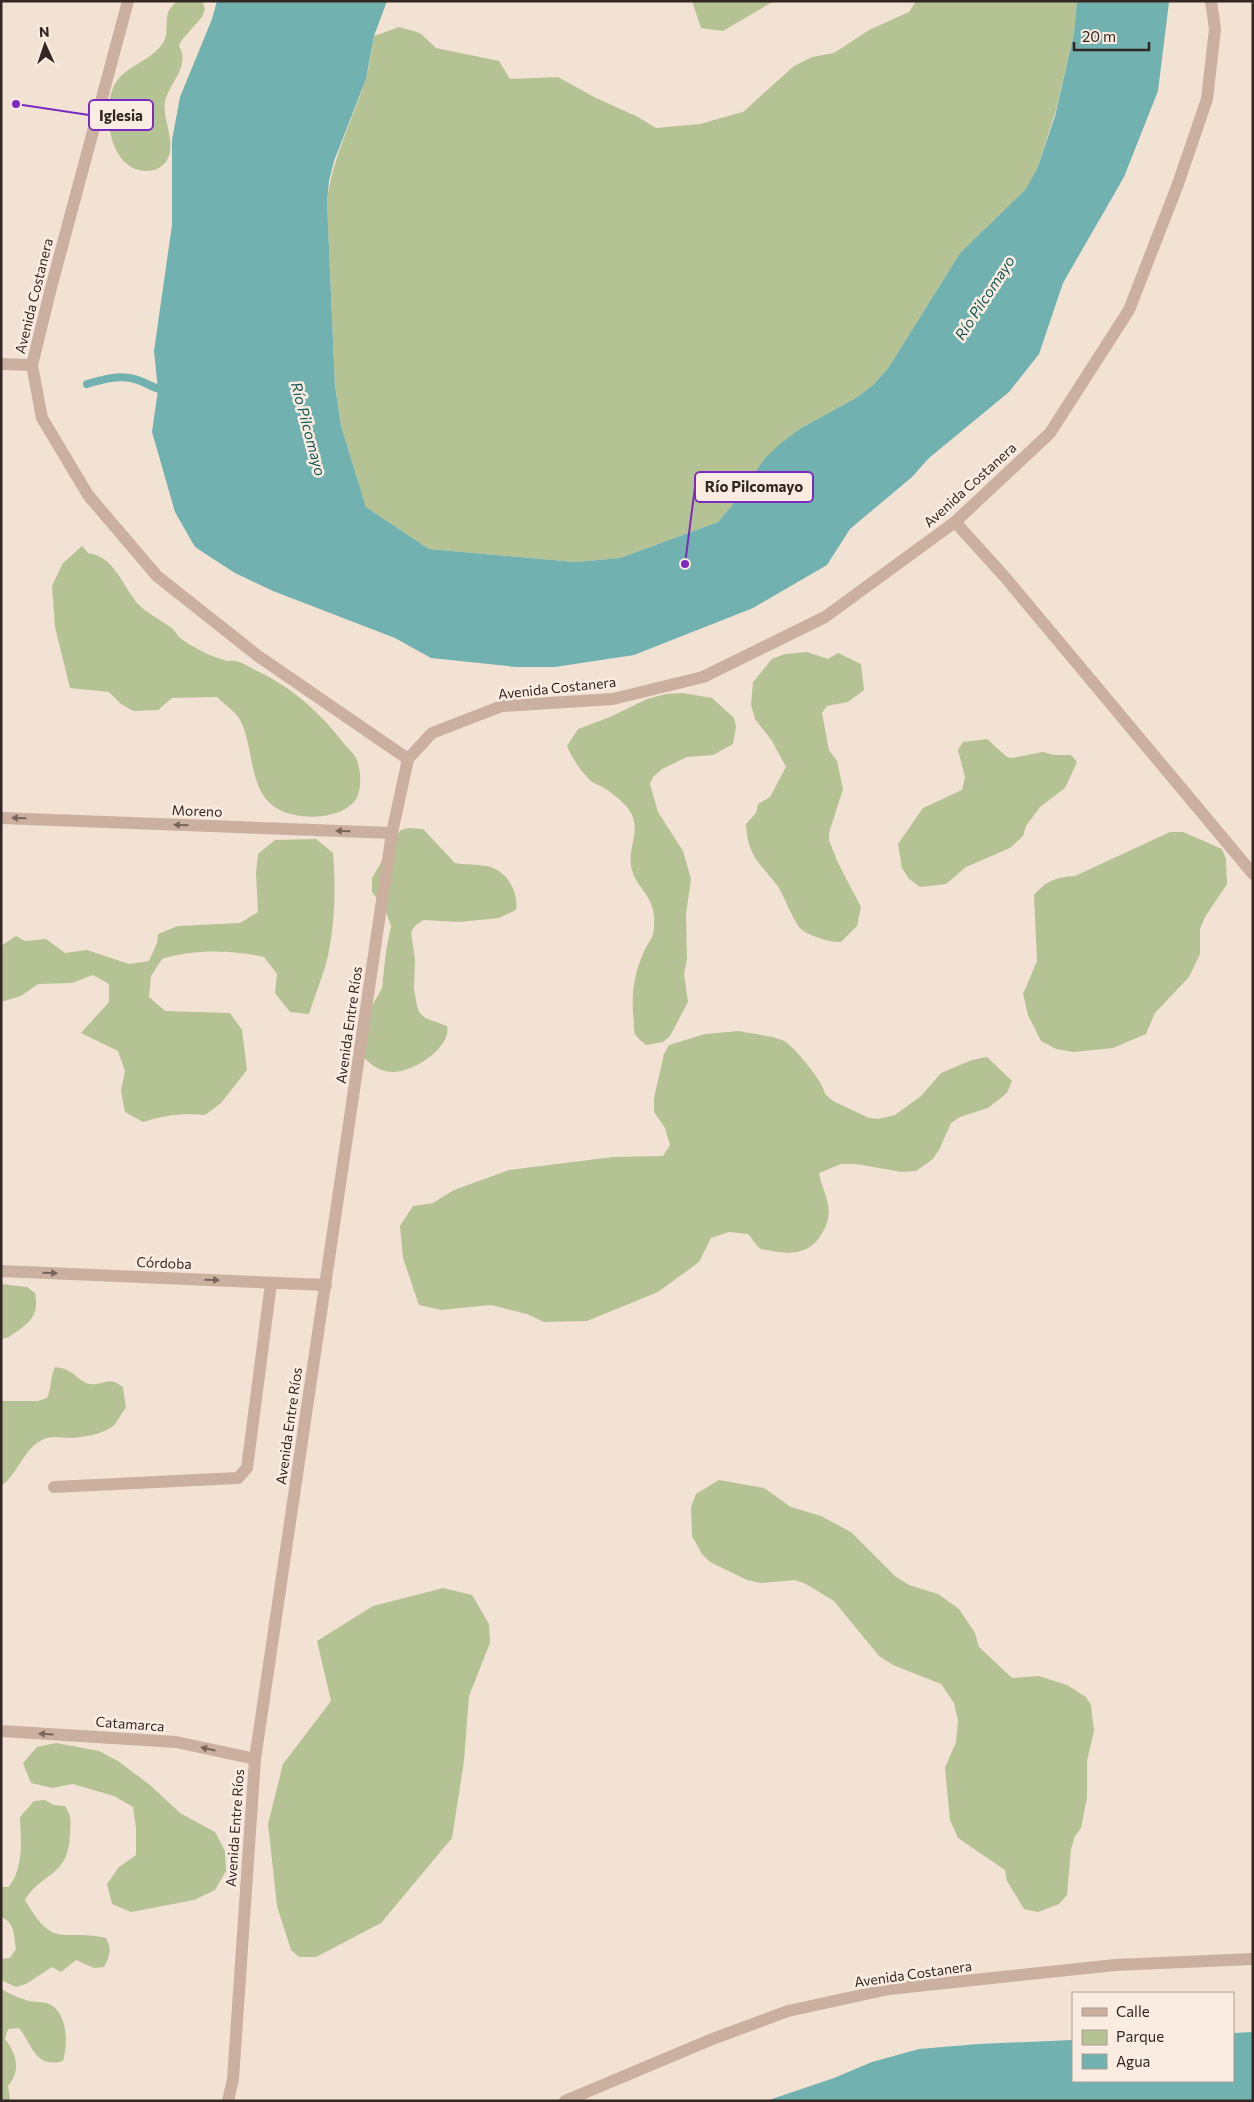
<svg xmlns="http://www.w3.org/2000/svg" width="1254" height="2102" viewBox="0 0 1254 2102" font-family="Commissioner,sans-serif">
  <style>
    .green { fill: #b5c293 }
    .water { fill: #71b1af }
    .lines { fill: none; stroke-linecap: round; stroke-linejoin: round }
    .stream { stroke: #71b1af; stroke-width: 8 }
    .minor { stroke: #cbb09f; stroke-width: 12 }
    .oneway { fill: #77655b }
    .labels { text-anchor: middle; stroke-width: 5; stroke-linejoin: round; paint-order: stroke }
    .street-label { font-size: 14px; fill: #332723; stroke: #faece0 }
    .water-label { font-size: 15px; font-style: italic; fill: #165757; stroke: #faece0 }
    .leader { fill: none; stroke: #7b2cbf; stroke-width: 2 }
    .callout-dot { fill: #7b2cbf; stroke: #faece0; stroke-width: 2 }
    .callout { fill: #faece0; stroke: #7b2cbf; stroke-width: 2 }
    .callout-label { font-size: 15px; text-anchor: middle; font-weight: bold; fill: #332723 }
  </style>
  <rect width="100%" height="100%" fill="#f2e2d4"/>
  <path class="green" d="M 177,1 L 202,1 L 205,9 L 202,17 L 181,41 L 179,46 C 191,66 169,83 165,102 C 162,118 176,141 168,158 C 165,164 160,168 154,170 C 112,179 101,117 113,88 C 122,66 151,62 163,43 C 169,34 165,22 168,13 C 169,9 174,4 177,1 Z
    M 692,1 L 774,1 L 723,31 L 701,28 Z
    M 916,1 L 1077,1 L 1074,33 L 1056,110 L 1037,169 L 1025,190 L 960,253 L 889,367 L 873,385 L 856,398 L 801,428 L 780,445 L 764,459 L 739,497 L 718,522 L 620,558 L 575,562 L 429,549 L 366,507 L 341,426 L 335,386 L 327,202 C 332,158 352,122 365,81 C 370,67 371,50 374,36 L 399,27 L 420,33 L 436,48 L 499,61 L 510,79 L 558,77 L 596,98 L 638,117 L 656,128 L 700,124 L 743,112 L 794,66 L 812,57 L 834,53 L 869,30 L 909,12 Z
    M 82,546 L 88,553 C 115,556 123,588 139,605 C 148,614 161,620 170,627 C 175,630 177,635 180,638 C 192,647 210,656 224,660 C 228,662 232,660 236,661 C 241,662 248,666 253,669 C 291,686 320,712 345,745 C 349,749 355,755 357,760 C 361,772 363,792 353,803 C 336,821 291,821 272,805 C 248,786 254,744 239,718 C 234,711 224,704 217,697 L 172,698 L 158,710 L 133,711 L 121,704 L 109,692 L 70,688 L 55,627 L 52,586 L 63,563 Z
    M 807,652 L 828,659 L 838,653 L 861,664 L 864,690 L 848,702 L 827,706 L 822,713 L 829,750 L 837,761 L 843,789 L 829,833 L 829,840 L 838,863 L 861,907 L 857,926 L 841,942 C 832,943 809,936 801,929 C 794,923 785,898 779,888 C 761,863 748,859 746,824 L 756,813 L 758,804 L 770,797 L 786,767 L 772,741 L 755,719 L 751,705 L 753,682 L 772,659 L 785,654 Z
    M 683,693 L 712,698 L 734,718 L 736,727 L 733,744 L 713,755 L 687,757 L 662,769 L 653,777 L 650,784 L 658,812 L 683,851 L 691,879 L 686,914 L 687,960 L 684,974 L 688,1002 L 670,1036 L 663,1042 L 646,1045 C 643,1042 637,1038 635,1034 C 634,1032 634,1026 634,1023 C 631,999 633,978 642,956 C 650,937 655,941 654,917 C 653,895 636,887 632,870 C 626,849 642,831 630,811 C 625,803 612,793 604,788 C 600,785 594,784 591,781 C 581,772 572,758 567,746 L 578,729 L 610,717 L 647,699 L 666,694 Z
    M 987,739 L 1007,757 L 1012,758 L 1043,752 L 1054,755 L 1071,755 L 1077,762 L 1065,788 L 1040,807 L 1026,826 L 1023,836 L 1010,848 L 966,867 L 946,884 L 920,887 L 909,879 L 902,868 L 898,844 L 923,808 L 962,790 L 965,777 L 958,750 L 963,742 Z
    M 408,828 L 423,829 L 455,863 C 465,865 476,864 486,866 C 506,869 519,891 516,910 L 499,918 L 459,922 L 423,920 L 415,926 L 411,932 L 415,960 L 414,989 L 417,1006 L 419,1012 L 425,1018 L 447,1026 C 452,1048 412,1073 392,1072 C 378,1072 367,1062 360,1052 L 366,1017 L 382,988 L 386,951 L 391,926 L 385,909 L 372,892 L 372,878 L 397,835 L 401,830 Z
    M 1170,832 L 1183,832 L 1222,849 L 1226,859 L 1227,884 L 1205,917 L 1200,929 L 1200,954 L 1189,977 L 1155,1013 L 1146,1034 L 1113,1048 L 1073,1052 L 1056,1049 L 1041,1041 L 1028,1015 L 1023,994 L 1037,961 L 1034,895 C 1046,881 1057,877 1075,876 Z
    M 316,839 L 333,853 C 336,887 335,922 328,956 C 323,976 315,995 309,1014 L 290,1012 L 275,993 L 277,974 L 264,957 C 230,950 196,949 162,959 L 151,976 L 149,997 L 165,1011 L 230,1013 L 242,1030 L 247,1070 L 221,1103 L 205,1115 C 182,1113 165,1115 143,1122 L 125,1112 L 121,1091 L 125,1071 L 118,1051 L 81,1033 L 109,1002 L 109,984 L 93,975 L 72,983 L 38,984 L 21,996 L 1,1002 L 1,946 L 16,936 L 25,941 L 46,939 L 65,953 L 87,950 L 129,964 L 149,961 L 157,943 L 158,934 L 178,926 L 240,923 L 258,912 L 256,873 L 258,854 L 275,840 Z
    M 739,1031 C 753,1034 768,1035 782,1040 C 792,1043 824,1083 825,1094 L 833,1101 L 869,1118 L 878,1119 L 895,1115 L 921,1096 L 941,1073 L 972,1060 L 987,1057 L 1012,1081 L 1007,1093 L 988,1108 L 960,1117 L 951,1123 L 940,1148 L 933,1159 L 916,1171 L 902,1172 L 856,1164 L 841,1164 L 819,1173 C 822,1191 834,1206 826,1225 C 816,1251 797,1256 772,1251 C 769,1250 764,1250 761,1249 C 756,1246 752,1238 748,1234 L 729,1232 L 711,1238 L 699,1262 L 658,1292 L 587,1321 L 544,1322 L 527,1314 L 491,1305 L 441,1310 L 419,1305 L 403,1258 L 400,1226 L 413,1206 L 433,1203 L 454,1190 L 509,1170 L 613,1157 L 663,1156 L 670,1145 L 665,1128 L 654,1112 L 654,1098 L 664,1054 L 669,1045 L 705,1034 Z
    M 1,1284 L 27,1287 L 35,1293 C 39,1314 32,1321 16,1332 C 10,1336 8,1338 1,1339 Z
    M 55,1367 C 59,1368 64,1368 67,1370 C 76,1374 80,1382 90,1384 C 105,1386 107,1375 123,1387 L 126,1408 C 121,1413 118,1422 113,1426 C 104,1434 84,1437 72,1438 C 62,1438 52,1435 42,1440 C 24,1448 18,1474 1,1486 L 1,1401 L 38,1401 L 47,1398 C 52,1387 50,1377 55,1367 Z
    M 719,1480 L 764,1488 L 791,1507 L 821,1516 L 851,1532 L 895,1576 L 909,1585 L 938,1594 L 959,1609 L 975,1633 L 979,1647 L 1012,1678 L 1039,1676 L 1067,1685 L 1086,1697 L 1091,1705 L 1094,1731 L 1087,1761 L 1087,1798 L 1081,1828 L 1075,1836 L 1071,1849 L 1067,1895 L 1059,1904 L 1038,1912 L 1024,1909 L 1007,1881 L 1005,1870 L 958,1838 L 950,1820 L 945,1768 L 956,1742 L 958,1721 L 954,1703 L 941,1684 L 893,1665 L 879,1656 L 834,1601 L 806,1584 L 795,1580 L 761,1583 L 747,1580 L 710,1562 L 702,1554 L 692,1536 L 691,1507 L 696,1494 Z
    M 443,1588 L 472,1595 L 489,1624 L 490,1643 L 469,1696 L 464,1761 L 452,1838 L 381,1923 L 316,1957 L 299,1957 L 291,1950 L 277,1906 L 268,1824 L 283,1764 L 331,1701 L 317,1641 L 373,1606 Z
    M 56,1743 L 99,1751 L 118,1761 L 150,1785 L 180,1813 L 215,1832 L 225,1851 L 226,1871 L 215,1890 L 194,1900 L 131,1912 L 112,1904 L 107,1884 L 119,1867 L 136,1855 L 136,1828 L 133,1807 L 114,1796 L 73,1784 L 52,1788 L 31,1783 L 23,1763 L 37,1747 Z
    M 45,1800 L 54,1805 L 65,1806 C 71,1815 71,1821 70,1832 C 69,1878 44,1870 25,1900 C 54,1951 62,1928 106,1938 C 112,1949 110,1956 104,1967 L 94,1968 L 76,1960 L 61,1972 L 52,1967 L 26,1984 L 16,1987 L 1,1980 L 1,1959 L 10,1958 L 16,1949 C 14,1936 15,1922 1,1917 L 1,1887 L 9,1887 C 24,1865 21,1842 20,1817 L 34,1801 Z
    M 1,1989 C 9,1993 18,1998 26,2000 C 34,2003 43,2001 49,2004 C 68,2013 68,2043 63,2061 C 35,2069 32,2044 19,2028 L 8,2029 L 5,2039 C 17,2054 21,2071 8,2086 L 10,2101 L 1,2101 Z"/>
  <path class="water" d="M 217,1 L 387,1 L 374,36 L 366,79 L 334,161 L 329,181 L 327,202 L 335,386 L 341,426 L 366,507 L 429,549 L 575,562 L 620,558 L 718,522 L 739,497 L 764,459 L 780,444 L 801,428 L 856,398 L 873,385 L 889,367 L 960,253 L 1025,190 L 1037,169 L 1055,116 L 1074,33 L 1077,1 L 1169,2 L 1158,91 L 1124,177 L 1063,283 L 1039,354 L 1009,392 L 929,458 L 912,477 L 850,529 L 827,565 L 753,608 L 634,655 L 555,667 L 516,667 L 431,658 L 395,638 L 273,591 L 235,573 L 195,547 L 175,512 L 152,432 L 158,390 L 154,351 L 172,225 L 172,140 L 180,97 L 212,19 Z
    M 1253,2032 L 1253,2101 L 766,2101 L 834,2078 L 872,2062 L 919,2049 L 978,2044 L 1073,2040 L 1073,2081 L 1233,2081 L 1233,2033 Z"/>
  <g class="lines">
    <path class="stream" d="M 87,384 C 104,379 121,374 138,380 C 149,384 156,390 168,391"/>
    <path class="minor" d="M 128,1 L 52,284 L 32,365 L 42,418 L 88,495 L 157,576 L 258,656 L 408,759
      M 1,364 L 32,365
      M 955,522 L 1004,576 L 1253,874
      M 408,759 L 432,733 L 502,706 L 613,699 L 703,677 L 825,617 L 955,522 L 1050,433 L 1129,310 L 1178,184 L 1207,99 L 1215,29 L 1211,1
      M 1,818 L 392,833
      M 1,1271 L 326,1285
      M 54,1487 L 238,1478 L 247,1468 L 271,1283
      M 1,1731 L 176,1742 L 255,1759
      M 228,2101 L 233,2079 L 255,1759 L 392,833 L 408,759
      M 565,2101 L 710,2040 L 788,2011 L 889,1989 L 1115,1965 L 1253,1959"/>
  </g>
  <defs><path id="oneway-solid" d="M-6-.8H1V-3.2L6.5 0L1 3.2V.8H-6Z" transform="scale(1.25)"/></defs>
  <g class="oneway">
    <use href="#oneway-solid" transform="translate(19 818) rotate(-178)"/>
    <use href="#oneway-solid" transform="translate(181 825) rotate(-178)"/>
    <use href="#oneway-solid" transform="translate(343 831) rotate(-178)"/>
    <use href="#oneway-solid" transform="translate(50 1273) rotate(2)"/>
    <use href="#oneway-solid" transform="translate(212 1280) rotate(2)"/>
    <use href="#oneway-solid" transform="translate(46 1734) rotate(-176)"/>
    <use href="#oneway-solid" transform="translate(208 1749) rotate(-168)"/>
  </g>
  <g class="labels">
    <g class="street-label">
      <text transform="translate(34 296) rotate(-76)" y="5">Avenida Costanera</text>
      <text transform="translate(970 485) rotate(-42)" y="5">Avenida Costanera</text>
      <text transform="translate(557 688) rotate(-6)" y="5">Avenida Costanera</text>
      <text transform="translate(197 811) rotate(2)" y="5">Moreno</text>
      <text transform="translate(349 1025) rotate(-82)" y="5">Avenida Entre Ríos</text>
      <text transform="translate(164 1263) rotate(2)" y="5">Córdoba</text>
      <text transform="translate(289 1426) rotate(-82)" y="5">Avenida Entre Ríos</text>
      <text transform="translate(130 1724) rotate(4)" y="5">Catamarca</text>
      <text transform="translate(235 1828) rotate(-86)" y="5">Avenida Entre Ríos</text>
      <text transform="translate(913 1974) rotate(-8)" y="5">Avenida Costanera</text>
    </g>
    <g class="water-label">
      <text transform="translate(985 298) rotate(-57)" y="5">Río Pilcomayo</text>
      <text transform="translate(308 429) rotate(75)" y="5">Río Pilcomayo</text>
    </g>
  </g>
  <path class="leader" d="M16 104L89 115M685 564L695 487"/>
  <g class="callout-dot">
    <circle cx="16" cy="104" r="5"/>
    <circle cx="685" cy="564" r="5"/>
  </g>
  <g class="callout">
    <rect x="89" y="100" width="64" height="30" rx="5"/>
    <rect x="695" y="472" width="118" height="30" rx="5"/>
  </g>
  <g class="callout-label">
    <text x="121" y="121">Iglesia</text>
    <text x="754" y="492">Río Pilcomayo</text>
  </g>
  <rect width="1254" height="2102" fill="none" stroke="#332723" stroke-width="5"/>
  <rect x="1072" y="1992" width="162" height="90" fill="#faece0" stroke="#aa9d94"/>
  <rect x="1082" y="2008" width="25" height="8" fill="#cbb09f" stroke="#aa9d94"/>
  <text x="1116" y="2017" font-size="15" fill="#332723">Calle</text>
  <rect x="1082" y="2030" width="25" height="15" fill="#b5c293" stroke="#aa9d94"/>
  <text x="1116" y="2042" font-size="15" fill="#332723">Parque</text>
  <rect x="1082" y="2054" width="25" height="15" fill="#71b1af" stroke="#aa9d94"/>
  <text x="1116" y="2067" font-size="15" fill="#332723">Agua</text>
  <g transform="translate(45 45) rotate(357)" stroke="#faece0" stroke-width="4" paint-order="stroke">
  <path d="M0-4L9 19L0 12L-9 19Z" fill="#332723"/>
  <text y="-8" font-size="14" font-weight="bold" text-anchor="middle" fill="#332723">N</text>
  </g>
  <path d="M1074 42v8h75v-8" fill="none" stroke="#332723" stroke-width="2.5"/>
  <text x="1082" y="42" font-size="15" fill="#332723" stroke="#faece0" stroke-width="4" paint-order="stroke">20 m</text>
</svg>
